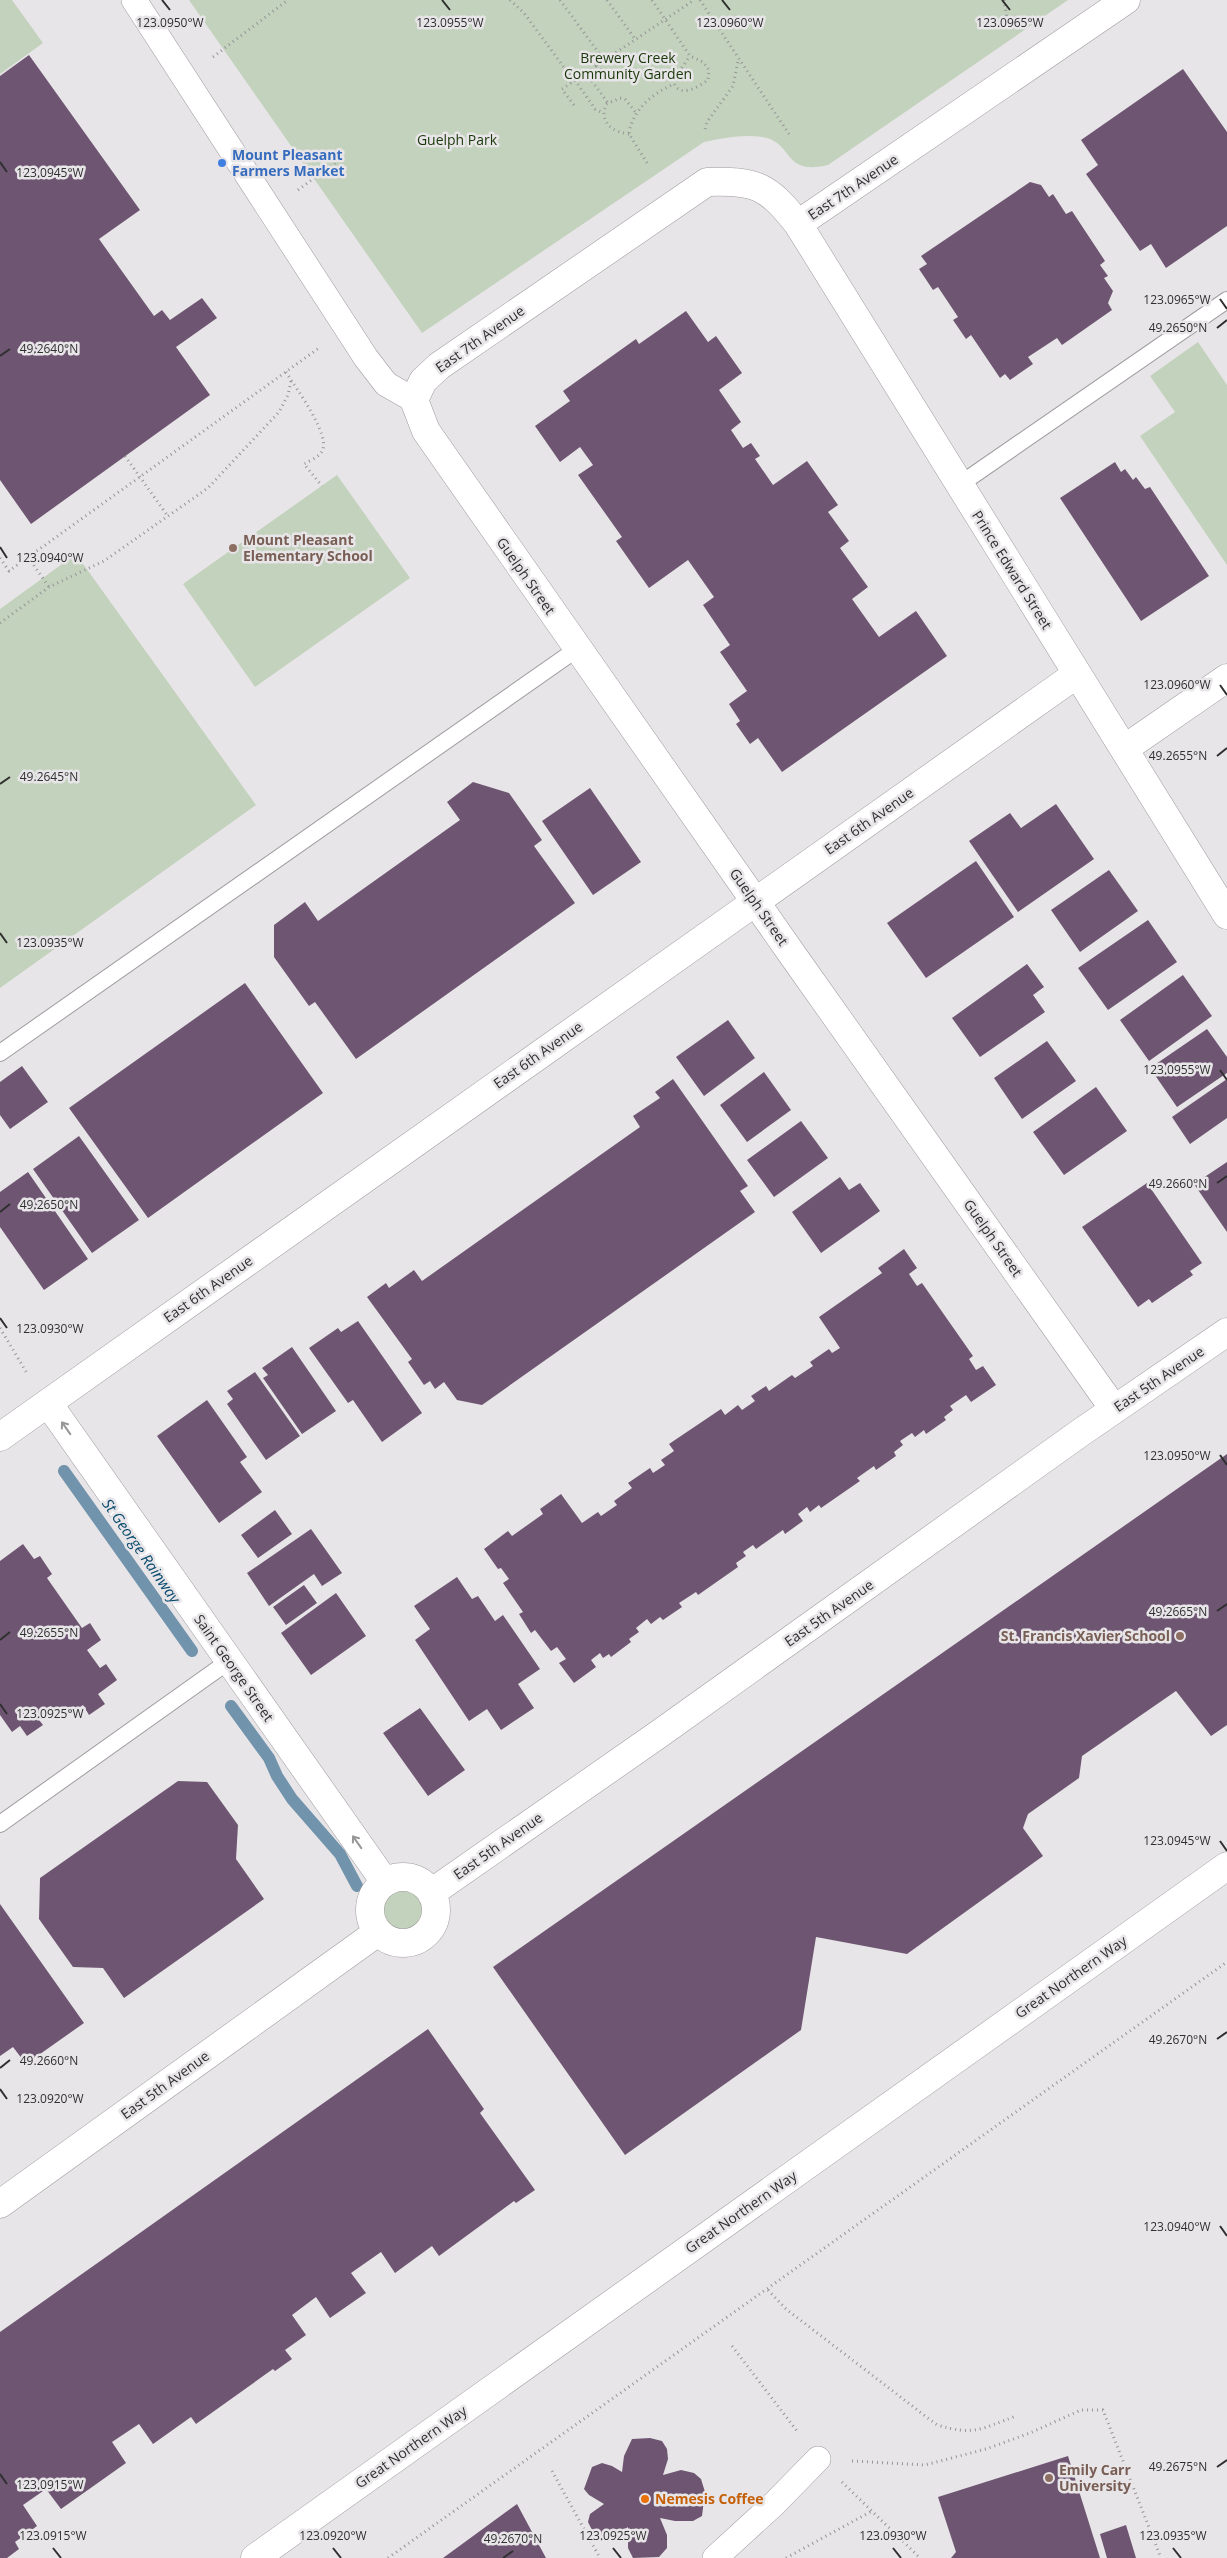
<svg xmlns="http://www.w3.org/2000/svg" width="1227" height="2558" viewBox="0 0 1227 2558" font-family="'Open Sans',sans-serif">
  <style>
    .green { fill: #c3d2bd }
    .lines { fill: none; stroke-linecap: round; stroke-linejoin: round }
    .stream { stroke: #7194ac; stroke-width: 12 }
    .building { fill: #6e5672 }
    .service-casing { stroke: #9f9c9f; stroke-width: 18 }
    .pedestrian-casing { stroke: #9f9c9f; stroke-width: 26 }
    .minor-casing { stroke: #9f9c9f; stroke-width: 29 }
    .secondary-casing { stroke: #9f9c9f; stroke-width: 29 }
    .path { stroke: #969496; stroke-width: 3; stroke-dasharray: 1 4; stroke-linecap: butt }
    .service { stroke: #fff; stroke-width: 16 }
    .pedestrian { stroke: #fff; stroke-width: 25 }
    .minor { stroke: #fff; stroke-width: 28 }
    .secondary { stroke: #fff; stroke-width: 28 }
    .oneway { stroke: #989798 }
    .ticks { fill: none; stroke: #302f30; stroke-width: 2 }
    .shop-dot { fill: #3f7fe0; stroke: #e8e5e8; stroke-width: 2 }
    .education-dot { fill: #8d6e63; stroke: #e8e5e8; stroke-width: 2 }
    .food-dot { fill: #e8710a; stroke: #e8e5e8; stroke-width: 2 }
    .labels { text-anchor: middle; stroke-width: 5; stroke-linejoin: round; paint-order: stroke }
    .park-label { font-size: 14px; fill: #1a3908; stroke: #e8e5e8 }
    .shop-label { font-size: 14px; font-weight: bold; fill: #366cbe; stroke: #e8e5e8; text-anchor: start }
    .street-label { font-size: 14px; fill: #302f30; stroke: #e8e5e8 }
    .education-label { font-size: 14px; font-weight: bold; fill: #785e54; stroke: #e8e5e8; text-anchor: start }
    .food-label { font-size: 14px; font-weight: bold; fill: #c56008; stroke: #e8e5e8; text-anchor: start }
    .water-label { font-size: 15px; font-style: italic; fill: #06496c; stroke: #e8e5e8 }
    .ticks-label { font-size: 12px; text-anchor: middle; fill: #302f30; stroke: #e8e5e8; stroke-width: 5; stroke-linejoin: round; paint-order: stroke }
  </style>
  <rect width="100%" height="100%" fill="#e8e5e8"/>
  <path class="green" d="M 0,0 L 12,0 L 43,43 L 0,74 Z
    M 189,0 L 1068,0 L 828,165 C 781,176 795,142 762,137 C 744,134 723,138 704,142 L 422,333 Z
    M 1198,342 L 1227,385 L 1227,565 L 1140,436 L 1175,412 L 1150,376 Z
    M 337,475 L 410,578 L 255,687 L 183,584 Z
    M 76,554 L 256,805 L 0,988 L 0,609 Z
    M380 1910a22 22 0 1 1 44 0a22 22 0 1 1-44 0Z"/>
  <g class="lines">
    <path class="stream" d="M 64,1471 L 192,1651
      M 231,1706 L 269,1758 L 277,1776 L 292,1799 L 340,1854 L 357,1886"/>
  </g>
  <path class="building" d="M 29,55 L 140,210 L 99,239 L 154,316 L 162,310 L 170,320 L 202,298 L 217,318 L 176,347 L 210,395 L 31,524 L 0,480 L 0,76 Z
    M 1183,69 L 1227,132 L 1227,226 L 1166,268 L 1151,244 L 1140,251 L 1086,174 L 1098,165 L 1081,140 Z
    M 1030,182 L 1041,185 L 1049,197 L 1053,194 L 1066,214 L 1072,211 L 1105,261 L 1100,265 L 1108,276 L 1104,278 L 1113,291 L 1108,303 L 1112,310 L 1062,345 L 1057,338 L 1028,357 L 1033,364 L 1010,380 L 1005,374 L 1000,378 L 971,335 L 966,339 L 953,320 L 958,317 L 938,287 L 933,290 L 919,269 L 927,264 L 921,256 Z
    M 686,311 L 708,342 L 716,336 L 742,373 L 719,390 L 741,422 L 731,430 L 743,448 L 751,443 L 760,456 L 755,459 L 773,485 L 807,461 L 838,505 L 828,512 L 849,541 L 840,548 L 868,587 L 852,599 L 879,637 L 916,611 L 947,656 L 782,772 L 758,738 L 750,744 L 736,724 L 740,721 L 729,704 L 747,691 L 720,652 L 730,645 L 703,605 L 714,597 L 688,560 L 649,588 L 616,541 L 622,537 L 578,475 L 593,465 L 580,447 L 560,462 L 535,426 L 570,401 L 563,391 L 636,339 L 639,344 Z
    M 1115,462 L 1121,472 L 1125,469 L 1133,480 L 1136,477 L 1145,489 L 1150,487 L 1209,576 L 1141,621 L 1060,498 Z
    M 473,782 L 509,793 L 542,840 L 534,846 L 575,903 L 356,1059 L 315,1002 L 309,1006 L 274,957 L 274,925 L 305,902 L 318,921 L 460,820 L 447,802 Z
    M 590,788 L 641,862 L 593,895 L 542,821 Z
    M 1056,804 L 1094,859 L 1018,912 L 969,841 L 1010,813 L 1021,828 Z
    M 976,861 L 1014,917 L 926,978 L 887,923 Z
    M 1109,870 L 1138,911 L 1080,952 L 1051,910 Z
    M 1148,920 L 1177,962 L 1108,1010 L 1078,968 Z
    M 1027,964 L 1044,987 L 1033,995 L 1045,1012 L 980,1057 L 952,1018 Z
    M 1183,975 L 1212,1016 L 1149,1061 L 1120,1020 Z
    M 245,983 L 323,1093 L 148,1218 L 69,1108 Z
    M 728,1020 L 755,1058 L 704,1096 L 676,1057 Z
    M 1207,1029 L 1227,1057 L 1227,1073 L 1177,1107 L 1150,1068 Z
    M 1047,1041 L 1076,1081 L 1022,1119 L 994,1078 Z
    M 22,1066 L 48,1102 L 10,1129 L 0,1115 L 0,1082 Z
    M 764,1072 L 791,1110 L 747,1142 L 720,1105 Z
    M 673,1079 L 748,1186 L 740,1191 L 755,1212 L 482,1405 L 457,1400 L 444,1382 L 435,1389 L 430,1381 L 424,1385 L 408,1362 L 412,1359 L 367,1297 L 386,1283 L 389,1288 L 414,1270 L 422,1281 L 640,1127 L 633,1116 L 660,1098 L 655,1092 Z
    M 1227,1079 L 1227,1118 L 1190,1144 L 1172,1117 Z
    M 1096,1087 L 1127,1131 L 1064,1175 L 1033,1132 Z
    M 801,1121 L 828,1158 L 774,1197 L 747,1160 Z
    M 79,1136 L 139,1220 L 92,1253 L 33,1169 Z
    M 1227,1162 L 1227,1232 L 1194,1184 Z
    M 28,1172 L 88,1259 L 44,1290 L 0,1227 L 0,1192 Z
    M 840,1177 L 849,1190 L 860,1183 L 880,1211 L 821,1253 L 792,1212 Z
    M 1147,1183 L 1202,1263 L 1190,1271 L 1193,1275 L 1152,1303 L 1149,1299 L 1138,1307 L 1082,1227 Z
    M 904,1249 L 917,1268 L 909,1274 L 917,1286 L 922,1283 L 973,1356 L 969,1359 L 976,1370 L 983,1366 L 996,1385 L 971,1402 L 966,1395 L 950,1406 L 953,1410 L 944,1417 L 946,1420 L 926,1434 L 924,1430 L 915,1437 L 912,1433 L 900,1441 L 903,1445 L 894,1452 L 896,1456 L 876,1470 L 874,1466 L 857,1478 L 860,1481 L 821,1508 L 819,1505 L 810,1512 L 807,1507 L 798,1514 L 803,1521 L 785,1534 L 783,1530 L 756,1549 L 753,1545 L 743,1552 L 746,1556 L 736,1563 L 738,1567 L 698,1595 L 696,1592 L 679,1603 L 682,1607 L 663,1620 L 660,1617 L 651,1624 L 647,1619 L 636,1628 L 639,1632 L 629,1639 L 631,1642 L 611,1657 L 609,1654 L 603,1658 L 600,1653 L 591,1660 L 596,1667 L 574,1683 L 559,1663 L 566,1659 L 557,1647 L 551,1651 L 535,1630 L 531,1633 L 519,1614 L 523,1612 L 503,1583 L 509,1579 L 501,1568 L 498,1569 L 484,1549 L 508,1531 L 512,1536 L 543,1514 L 540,1509 L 561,1494 L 582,1523 L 598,1512 L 601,1516 L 617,1505 L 614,1501 L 632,1488 L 628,1483 L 650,1468 L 653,1473 L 665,1465 L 661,1460 L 674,1451 L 669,1444 L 721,1409 L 725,1415 L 738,1405 L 742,1410 L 755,1401 L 751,1396 L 766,1386 L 769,1391 L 792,1375 L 795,1378 L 813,1366 L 810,1362 L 829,1349 L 832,1353 L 840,1348 L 819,1317 L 882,1273 L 878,1268 Z
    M 358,1321 L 422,1413 L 382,1442 L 353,1400 L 348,1403 L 309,1348 L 338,1328 L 341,1332 Z
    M 292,1347 L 336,1411 L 302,1434 L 263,1378 L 268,1375 L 262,1368 Z
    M 255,1372 L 300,1436 L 266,1460 L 227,1404 L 233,1399 L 227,1391 Z
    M 207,1400 L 247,1457 L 240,1462 L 262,1492 L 219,1523 L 157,1436 Z
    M 1227,1454 L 1227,1725 L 1211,1736 L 1176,1691 L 1082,1756 L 1079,1778 L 1028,1814 L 1023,1828 L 1043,1856 L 907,1954 L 816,1937 L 801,2030 L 625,2155 L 493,1967 Z
    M 275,1510 L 292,1534 L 258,1558 L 241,1535 Z
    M 311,1529 L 342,1573 L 322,1586 L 314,1574 L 269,1606 L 247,1573 Z
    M 23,1544 L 34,1559 L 40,1556 L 52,1574 L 47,1578 L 82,1628 L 90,1623 L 101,1640 L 87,1650 L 100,1668 L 106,1664 L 117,1680 L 98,1694 L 105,1704 L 89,1715 L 83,1705 L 61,1720 L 51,1706 L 36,1716 L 43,1725 L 27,1736 L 20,1726 L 12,1732 L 0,1715 L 0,1561 Z
    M 457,1577 L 472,1599 L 478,1596 L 495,1621 L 503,1615 L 540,1669 L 518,1684 L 534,1708 L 501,1730 L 487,1709 L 469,1721 L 415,1640 L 430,1629 L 414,1606 Z
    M 304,1585 L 317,1603 L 286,1625 L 273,1607 Z
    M 336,1593 L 366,1636 L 311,1675 L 281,1633 Z
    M 420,1708 L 465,1770 L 428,1796 L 383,1733 Z
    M 178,1781 L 207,1782 L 238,1825 L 236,1859 L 264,1899 L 124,1998 L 103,1968 L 73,1967 L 39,1919 L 40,1878 Z
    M 0,1904 L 84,2023 L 26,2064 L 13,2047 L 0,2056 Z
    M 428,2029 L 484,2109 L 480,2113 L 535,2190 L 516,2203 L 514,2201 L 439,2256 L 432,2246 L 395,2273 L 381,2252 L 351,2273 L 366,2293 L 330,2318 L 316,2297 L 292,2315 L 306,2335 L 285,2350 L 292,2359 L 275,2371 L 273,2369 L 196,2424 L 191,2417 L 153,2444 L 139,2424 L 112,2442 L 126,2463 L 61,2509 L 46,2489 L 23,2505 L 37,2526 L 15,2542 L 19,2549 L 7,2558 L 0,2558 L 0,2332 Z
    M 650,2438 L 662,2441 L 667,2449 L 668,2459 L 663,2475 L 681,2470 L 694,2473 L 701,2479 L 705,2492 L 702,2516 L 693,2521 L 675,2521 L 660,2518 L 667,2535 L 667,2548 L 659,2557 L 633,2558 L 628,2548 L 628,2527 L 609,2541 L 600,2540 L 595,2536 L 588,2522 L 590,2514 L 604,2504 L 589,2495 L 584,2489 L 592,2467 L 602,2463 L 612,2466 L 622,2472 L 624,2456 L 632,2439 Z
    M 1068,2456 L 1100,2558 L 951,2558 L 956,2552 L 938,2497 Z
    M 517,2504 L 546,2558 L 443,2558 Z
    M 1126,2525 L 1136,2558 L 1107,2558 L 1100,2534 Z"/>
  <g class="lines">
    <defs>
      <path id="service" d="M 959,485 L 1227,300
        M 0,1053 L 577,649
        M 0,1824 L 229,1661"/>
      <path id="pedestrian" d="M 134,0 L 366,358 L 386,384 L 414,400
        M 715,2558 L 774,2504 L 818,2459"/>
      <path id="minor" d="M 798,224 L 1227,915
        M 1124,749 L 1227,678
        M 48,1403 L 385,1882
        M 1114,1409 L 794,957 L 426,431 L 414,400 L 423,381 L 439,366 L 707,182 C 756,180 768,186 798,224 L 1126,0
        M 0,1437 L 1077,674
        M370 1910a33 33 0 1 1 66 0a33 33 0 1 1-66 0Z
        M 431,1893 L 659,1734 L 1080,1433 L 1227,1332
        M 0,2204 L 378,1932"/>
      <path id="secondary" d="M 255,2558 L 1227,1866"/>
    </defs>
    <use href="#service" class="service-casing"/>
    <use href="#pedestrian" class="pedestrian-casing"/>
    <use href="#minor" class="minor-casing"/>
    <use href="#secondary" class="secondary-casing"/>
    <path class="path" d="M 510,0 L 524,13 L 574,81
      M 560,0 L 604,60
      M 607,0 L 635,39
      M 652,0 L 690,56 L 703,62 L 709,70 L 708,80 C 698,87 678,100 673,80 L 690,56
      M 700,0 L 789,134
      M 1004,0 L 1007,19
      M 213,57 L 288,0
      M 597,65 L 609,81
      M 586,73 L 608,103
      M 575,80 L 595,109 L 603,113
      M 574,105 L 562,89 L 694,0
      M 705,129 L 707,122 L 733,86 L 738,61
      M 629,134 C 615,132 603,126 604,110 L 607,104 L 620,98 L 625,99 L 636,113
      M 647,163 L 629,134 C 632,110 653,93 674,84
      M 298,190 L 346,155
      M 286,372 C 294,386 334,438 321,453 C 317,458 309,461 304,464 L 322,486
      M 125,456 L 167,515
      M 28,557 L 49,587
      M 0,558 L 9,571 L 319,348
      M 0,623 L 49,587 L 104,561 L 208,488 L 279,412 L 288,395 L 291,381
      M 0,1328 L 28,1375
      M 768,2290 L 786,2309 L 937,2425 C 974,2436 981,2429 1016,2416
      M 732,2346 L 797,2431
      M 852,2461 L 925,2465 L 986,2449 L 1030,2433 L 1081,2410 L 1103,2410 L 1161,2558
      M 552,2471 L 600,2558
      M 842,2482 L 920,2558
      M 388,2558 L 1227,1962
      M 786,2558 L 872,2511"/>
    <use href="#service" class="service"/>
    <use href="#pedestrian" class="pedestrian"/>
    <use href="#minor" class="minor"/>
    <use href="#secondary" class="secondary"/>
  </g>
  <defs><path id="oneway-shaft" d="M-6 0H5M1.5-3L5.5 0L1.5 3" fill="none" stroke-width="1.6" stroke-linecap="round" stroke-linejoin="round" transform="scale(1.25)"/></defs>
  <g class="oneway">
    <use href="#oneway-shaft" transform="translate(66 1428) rotate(-125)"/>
    <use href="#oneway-shaft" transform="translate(357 1842) rotate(-125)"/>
  </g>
  <path class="ticks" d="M 162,0 L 170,10M 442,0 L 450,10M 722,0 L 730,10M 1002,0 L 1010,10M 0,162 L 7,172M 1220,299 L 1227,309M 1217,328 L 1227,320M 0,356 L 10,349M 0,547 L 7,558M 1220,685 L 1227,695M 1217,756 L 1227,748M 0,784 L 10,777M 0,933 L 7,943M 1220,1070 L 1227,1080M 1217,1183 L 1227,1176M 0,1212 L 10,1204M 0,1318 L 7,1328M 1220,1455 L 1227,1465M 1217,1611 L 1227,1604M 0,1640 L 10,1632M 0,1704 L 7,1714M 1220,1841 L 1227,1851M 1217,2039 L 1227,2032M 0,2068 L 10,2060M 0,2089 L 7,2099M 1220,2226 L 1227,2236M 1217,2467 L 1227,2460M 0,2474 L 7,2484M 53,2548 L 61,2558M 333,2548 L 341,2558M 613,2548 L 621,2558M 893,2548 L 901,2558M 1173,2548 L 1181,2558M 503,2558 L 513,2551"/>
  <circle class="shop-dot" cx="222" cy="163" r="5"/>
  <g class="education-dot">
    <circle cx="233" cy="548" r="5"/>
    <circle cx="1180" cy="1636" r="5"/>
    <circle cx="1049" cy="2478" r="5"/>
  </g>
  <circle class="food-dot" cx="645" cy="2499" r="5"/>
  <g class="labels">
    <g class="park-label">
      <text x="628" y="63">Brewery Creek<tspan x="628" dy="16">Community Garden</tspan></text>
      <text x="457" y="145">Guelph Park</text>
    </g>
    <g class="shop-label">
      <text x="232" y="160">Mount Pleasant<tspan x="232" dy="16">Farmers Market</tspan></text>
    </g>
    <g class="street-label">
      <text transform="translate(853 187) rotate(-34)" y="5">East 7th Avenue</text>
      <text transform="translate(480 339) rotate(-35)" y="5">East 7th Avenue</text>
      <text transform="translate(1012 570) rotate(58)" y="5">Prince Edward Street</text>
      <text transform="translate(526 576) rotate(55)" y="5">Guelph Street</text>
      <text transform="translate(869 821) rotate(-35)" y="5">East 6th Avenue</text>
      <text transform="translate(759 907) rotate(55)" y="5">Guelph Street</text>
      <text transform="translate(538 1055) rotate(-35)" y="5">East 6th Avenue</text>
      <text transform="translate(993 1238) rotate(55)" y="5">Guelph Street</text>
      <text transform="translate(208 1289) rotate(-35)" y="5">East 6th Avenue</text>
      <text transform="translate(1159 1379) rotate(-34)" y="5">East 5th Avenue</text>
      <text transform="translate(829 1613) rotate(-35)" y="5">East 5th Avenue</text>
      <text transform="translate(234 1668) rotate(55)" y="5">Saint George Street</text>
      <text transform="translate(498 1846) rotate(-35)" y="5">East 5th Avenue</text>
      <text transform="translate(1071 1977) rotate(-35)" y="5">Great Northern Way</text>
      <text transform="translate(165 2085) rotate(-36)" y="5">East 5th Avenue</text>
      <text transform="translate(741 2212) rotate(-35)" y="5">Great Northern Way</text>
      <text transform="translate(411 2447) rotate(-35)" y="5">Great Northern Way</text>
    </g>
    <g class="education-label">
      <text x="243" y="545">Mount Pleasant<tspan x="243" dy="16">Elementary School</tspan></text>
      <text x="1170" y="1641" text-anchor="end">St. Francis Xavier School</text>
      <text x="1059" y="2475">Emily Carr<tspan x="1059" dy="16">University</tspan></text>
    </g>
    <g class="food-label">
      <text x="655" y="2504">Nemesis Coffee</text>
    </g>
    <g class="water-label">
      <text transform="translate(141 1551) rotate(55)" y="5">St George Rainway</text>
    </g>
  </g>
  <g class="ticks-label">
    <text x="170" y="27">123.0950°W</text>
    <text x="450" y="27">123.0955°W</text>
    <text x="730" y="27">123.0960°W</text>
    <text x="1010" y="27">123.0965°W</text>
    <text x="50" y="177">123.0945°W</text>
    <text x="1177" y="304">123.0965°W</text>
    <text x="1178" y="332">49.2650°N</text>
    <text x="49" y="353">49.2640°N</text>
    <text x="50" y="562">123.0940°W</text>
    <text x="1177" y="689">123.0960°W</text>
    <text x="1178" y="760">49.2655°N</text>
    <text x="49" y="781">49.2645°N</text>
    <text x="50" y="947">123.0935°W</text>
    <text x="1177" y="1074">123.0955°W</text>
    <text x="1178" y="1188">49.2660°N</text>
    <text x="49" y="1209">49.2650°N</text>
    <text x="50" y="1333">123.0930°W</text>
    <text x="1177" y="1460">123.0950°W</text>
    <text x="1178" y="1616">49.2665°N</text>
    <text x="49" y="1637">49.2655°N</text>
    <text x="50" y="1718">123.0925°W</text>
    <text x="1177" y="1845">123.0945°W</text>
    <text x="1178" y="2044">49.2670°N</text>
    <text x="49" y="2065">49.2660°N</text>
    <text x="50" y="2103">123.0920°W</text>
    <text x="1177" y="2231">123.0940°W</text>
    <text x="1178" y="2471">49.2675°N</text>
    <text x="50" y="2489">123.0915°W</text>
    <text x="53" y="2540">123.0915°W</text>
    <text x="333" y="2540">123.0920°W</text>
    <text x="613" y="2540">123.0925°W</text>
    <text x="893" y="2540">123.0930°W</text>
    <text x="1173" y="2540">123.0935°W</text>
    <text x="513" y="2543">49.2670°N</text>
  </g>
</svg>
